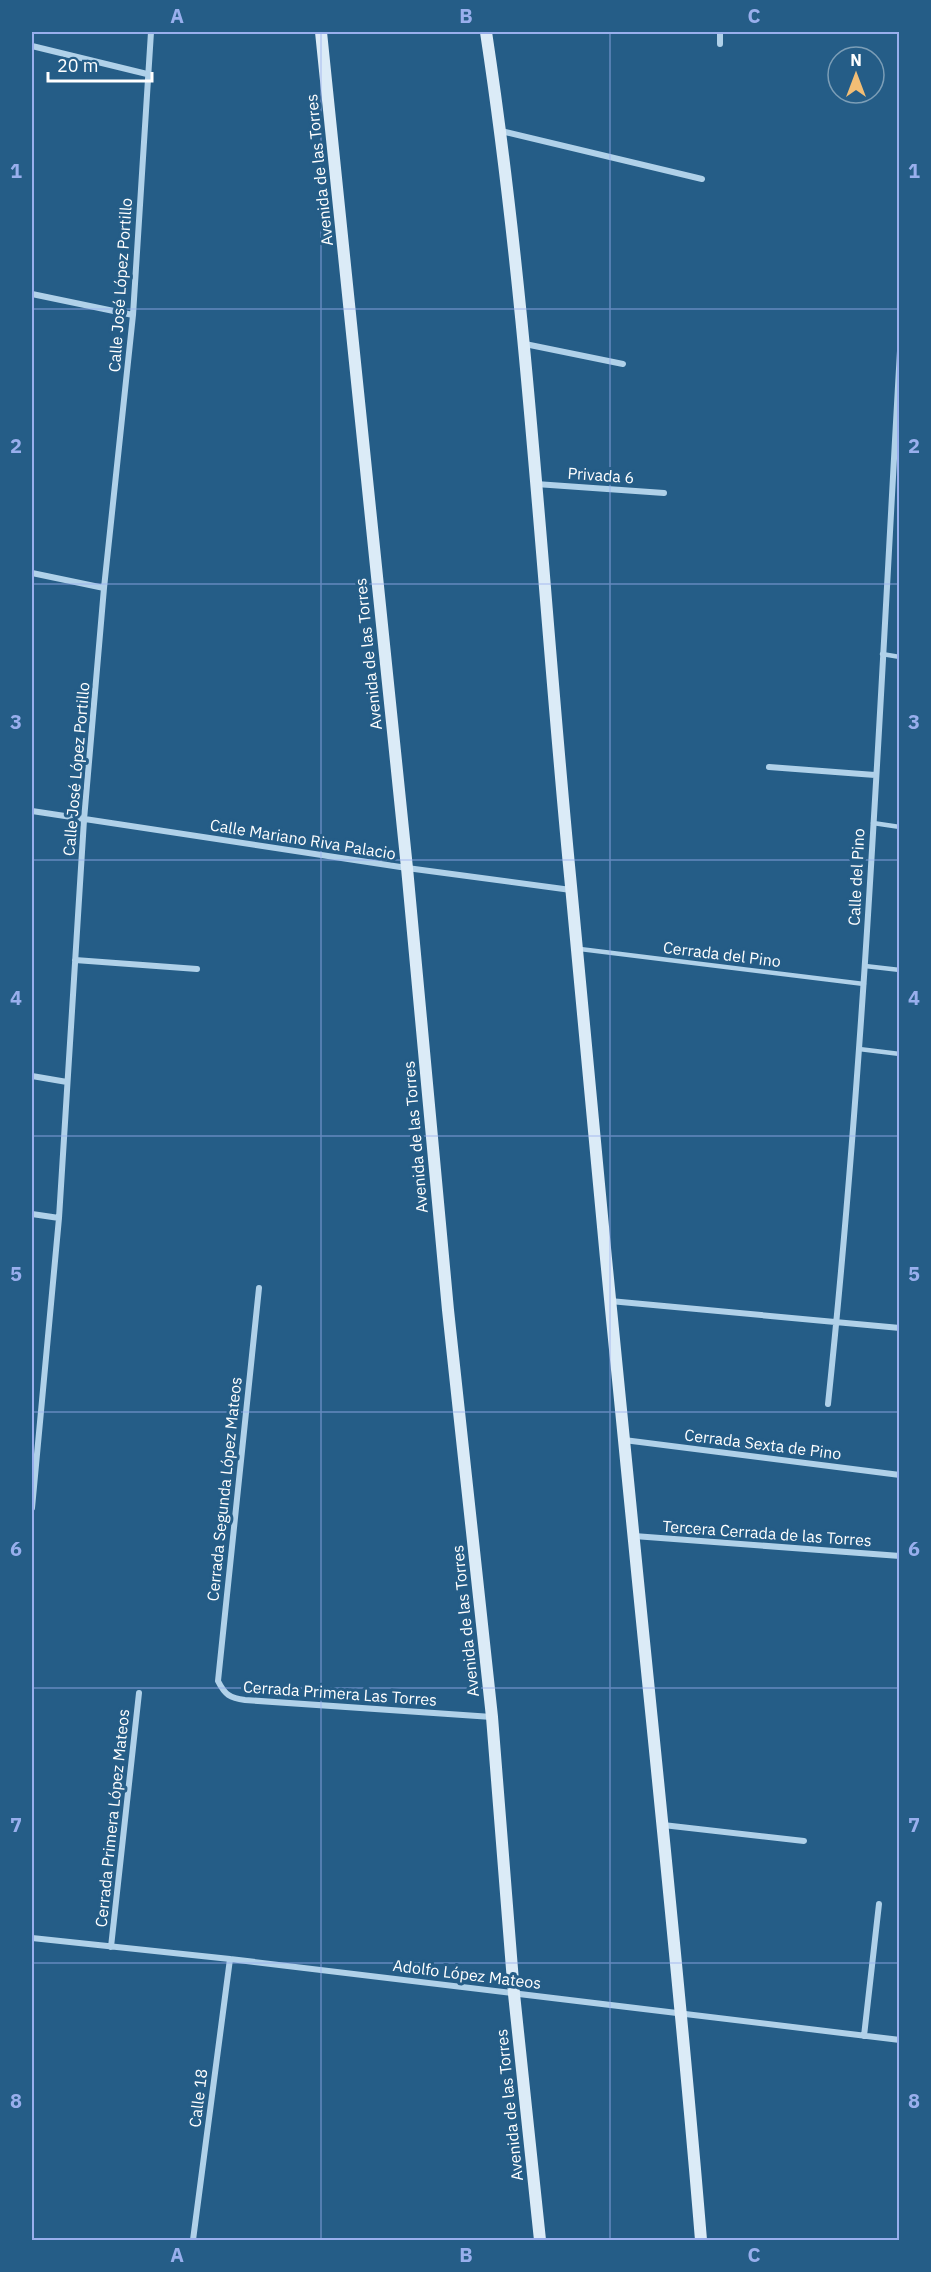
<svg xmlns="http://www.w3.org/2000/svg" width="931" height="2272" viewBox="0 0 931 2272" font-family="'IBM Plex Sans',sans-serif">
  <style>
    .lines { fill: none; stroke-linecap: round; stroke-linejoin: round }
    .service { stroke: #b0d1e9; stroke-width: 4.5 }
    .minor { stroke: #b0d1e9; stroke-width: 6 }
    .secondary { stroke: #dbebf7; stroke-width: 12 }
    .grid { fill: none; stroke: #99afed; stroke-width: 1.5; stroke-opacity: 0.55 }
    .labels { text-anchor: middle; stroke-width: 6; stroke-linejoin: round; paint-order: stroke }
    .street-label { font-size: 16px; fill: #fff; stroke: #255d87 }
    .neatline { fill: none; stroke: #99afed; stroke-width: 2 }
    .grid-label { font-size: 20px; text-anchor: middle; font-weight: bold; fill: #99afed }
  </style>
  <rect width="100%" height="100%" fill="#255d87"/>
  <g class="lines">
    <path class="service" d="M 882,654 L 900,657
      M 873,823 L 900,827
      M 580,949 L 864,984
      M 865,966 L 900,970
      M 859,1049 L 900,1054"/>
    <path class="minor" d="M 720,32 L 720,44
      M 32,46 L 147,74
      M 501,131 L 702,179
      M 32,294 L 133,315
      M 525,344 L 623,364
      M 536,484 L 664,493
      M 32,573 L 104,588
      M 769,767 L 875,775
      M 32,811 L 407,868 L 571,890
      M 75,960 L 197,969
      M 32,1076 L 67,1082
      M 32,1214 L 59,1218
      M 259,1288 L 218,1681 C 225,1695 230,1698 245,1700 L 492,1717
      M 610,1301 L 900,1328
      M 828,1404 C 865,1054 880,702 900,351
      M 624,1440 L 900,1475
      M 32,1508 L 59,1218 L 84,820 L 104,588 L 133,315 L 151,32
      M 634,1536 L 900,1556
      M 663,1825 L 804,1841
      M 32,1938 L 230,1959 L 900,2040
      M 111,1947 L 139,1693
      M 864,2036 L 879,1904
      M 193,2240 L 230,1959"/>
    <path class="secondary" d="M 321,32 L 407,868 L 448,1310 L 492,1717 L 514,1994 L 540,2240
      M 486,32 C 529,315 543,601 571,886 C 592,1104 611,1323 634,1541 C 657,1774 682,2007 701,2240"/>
  </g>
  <path class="grid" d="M 321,32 L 321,2240M 610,32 L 610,2240M 32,309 L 900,309M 32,584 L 900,584M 32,860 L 900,860M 32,1136 L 900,1136M 32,1412 L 900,1412M 32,1688 L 900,1688M 32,1963 L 900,1963"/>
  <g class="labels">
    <g class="street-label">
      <text transform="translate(319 170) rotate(-96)" y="6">Avenida de las Torres</text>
      <text transform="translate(120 285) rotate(-86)" y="6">Calle José López Portillo</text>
      <text transform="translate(601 475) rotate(4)" y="6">Privada 6</text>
      <text transform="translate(368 654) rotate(-96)" y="6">Avenida de las Torres</text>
      <text transform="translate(76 769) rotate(-85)" y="6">Calle José López Portillo</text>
      <text transform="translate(303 839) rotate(9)" y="6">Calle Mariano Riva Palacio</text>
      <text transform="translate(856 877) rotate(-87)" y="6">Calle del Pino</text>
      <text transform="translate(722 954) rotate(7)" y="6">Cerrada del Pino</text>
      <text transform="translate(415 1137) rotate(-95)" y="6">Avenida de las Torres</text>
      <text transform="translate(763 1444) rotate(7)" y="6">Cerrada Sexta de Pino</text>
      <text transform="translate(224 1489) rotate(-84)" y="6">Cerrada Segunda López Mateos</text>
      <text transform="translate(767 1533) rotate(4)" y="6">Tercera Cerrada de las Torres</text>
      <text transform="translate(465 1621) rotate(-96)" y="6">Avenida de las Torres</text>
      <text transform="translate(340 1693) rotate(4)" y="6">Cerrada Primera Las Torres</text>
      <text transform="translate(112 1818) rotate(-84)" y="6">Cerrada Primera López Mateos</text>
      <text transform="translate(467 1974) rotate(7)" y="6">Adolfo López Mateos</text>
      <text transform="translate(198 2098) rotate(-83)" y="6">Calle 18</text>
      <text transform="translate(509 2105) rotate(-96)" y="6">Avenida de las Torres</text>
    </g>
  </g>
  <rect width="931" height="2272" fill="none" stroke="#255d87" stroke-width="66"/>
  <g transform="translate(856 75)"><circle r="28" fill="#255d87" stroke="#7c9eb7" stroke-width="1.5"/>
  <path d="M0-4.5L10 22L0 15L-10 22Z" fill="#f2be75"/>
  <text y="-9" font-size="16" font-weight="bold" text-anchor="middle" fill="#ffffff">N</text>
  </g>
  <path d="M48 72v9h104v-9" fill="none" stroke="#ffffff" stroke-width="3"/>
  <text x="57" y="72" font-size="18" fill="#ffffff" stroke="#255d87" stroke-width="4.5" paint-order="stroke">20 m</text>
  <rect x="33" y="33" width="865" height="2206" class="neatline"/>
  <g class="grid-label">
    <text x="177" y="23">A</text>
    <text x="466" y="23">B</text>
    <text x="754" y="23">C</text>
    <text x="16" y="178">1</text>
    <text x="914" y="178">1</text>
    <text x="16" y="453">2</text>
    <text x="914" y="453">2</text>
    <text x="16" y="729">3</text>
    <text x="914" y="729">3</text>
    <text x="16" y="1005">4</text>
    <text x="914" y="1005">4</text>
    <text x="16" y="1281">5</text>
    <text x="914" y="1281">5</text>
    <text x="16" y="1556">6</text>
    <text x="914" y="1556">6</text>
    <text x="16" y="1832">7</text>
    <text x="914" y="1832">7</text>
    <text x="16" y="2108">8</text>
    <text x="914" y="2108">8</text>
    <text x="177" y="2262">A</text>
    <text x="466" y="2262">B</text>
    <text x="754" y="2262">C</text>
  </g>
</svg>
